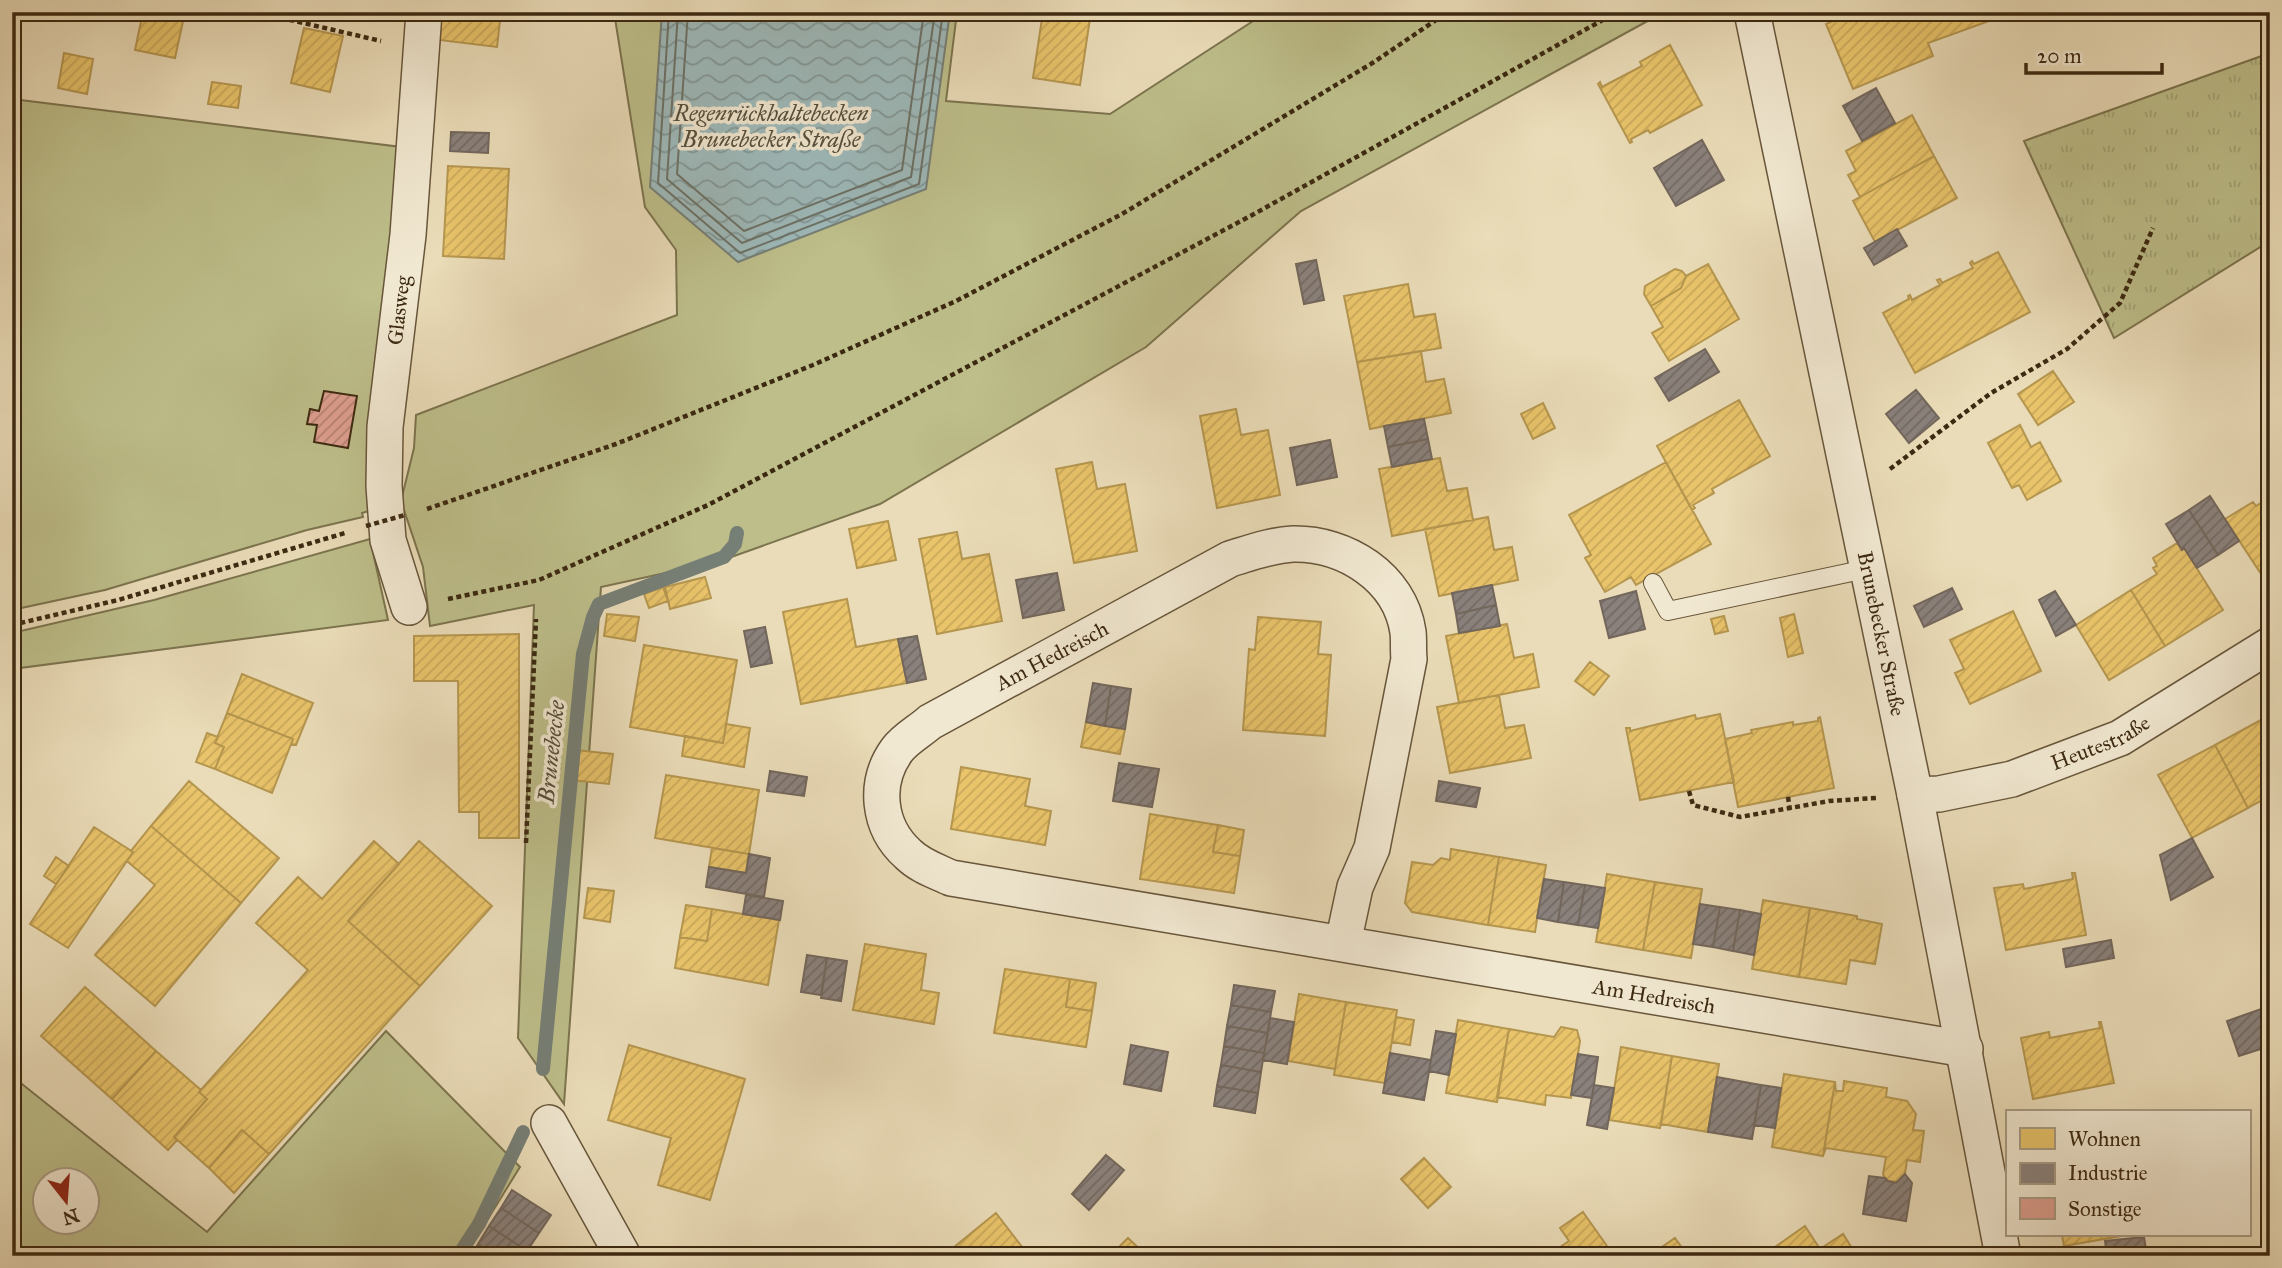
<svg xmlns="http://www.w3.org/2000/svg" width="2282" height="1268" viewBox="0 0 2282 1268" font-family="'IM FELL Great Primer',serif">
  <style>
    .grass { fill: #bdbe8a; stroke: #7c744e; stroke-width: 2; fill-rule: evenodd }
    .park { fill: url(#park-tufts); stroke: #7c744e; stroke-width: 2 }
    .water { fill: url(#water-waves); stroke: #767f76; stroke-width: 2 }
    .homes { fill: url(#homes-hatch); stroke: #b5964f; stroke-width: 2 }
    .industry { fill: url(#industry-hatch); stroke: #73675c; stroke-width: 2 }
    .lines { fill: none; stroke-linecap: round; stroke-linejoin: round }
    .shore { stroke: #6c7166; stroke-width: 2 }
    .stream { stroke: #767f76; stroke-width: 14 }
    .building { fill: url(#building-hatch); stroke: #3c2911; stroke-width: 2 }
    .service-casing { stroke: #68563b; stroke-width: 20 }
    .minor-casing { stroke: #68563b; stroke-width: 38 }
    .path { stroke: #3c2911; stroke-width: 4.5; stroke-dasharray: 5 3.5; stroke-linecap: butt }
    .service { stroke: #f1e8d1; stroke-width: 18 }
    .minor { stroke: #f1e8d1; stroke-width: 35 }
    .path-bridge { stroke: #3c2911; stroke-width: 4.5; stroke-dasharray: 5 3.5; stroke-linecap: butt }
    .labels { text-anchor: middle; stroke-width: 7; stroke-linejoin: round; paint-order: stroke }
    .street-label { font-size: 21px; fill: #3c2911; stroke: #f1e8d1 }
    .water-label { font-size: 23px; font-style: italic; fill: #544d3b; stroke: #f1e8d1 }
  </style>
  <defs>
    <pattern id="park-tufts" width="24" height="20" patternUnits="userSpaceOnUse" patternTransform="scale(1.75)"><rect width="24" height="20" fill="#bdbe8a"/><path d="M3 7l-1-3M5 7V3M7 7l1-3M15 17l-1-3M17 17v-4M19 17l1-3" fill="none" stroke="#a3a376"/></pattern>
    <pattern id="water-waves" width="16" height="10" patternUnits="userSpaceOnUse" patternTransform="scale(1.75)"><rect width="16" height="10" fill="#9db9ba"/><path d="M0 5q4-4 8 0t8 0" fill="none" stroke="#819696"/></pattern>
    <pattern id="homes-hatch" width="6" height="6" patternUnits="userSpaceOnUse" patternTransform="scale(1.75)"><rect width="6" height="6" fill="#e9c46a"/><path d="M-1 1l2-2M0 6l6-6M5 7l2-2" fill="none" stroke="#c9a85b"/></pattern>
    <pattern id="industry-hatch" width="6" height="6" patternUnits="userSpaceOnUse" patternTransform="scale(1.75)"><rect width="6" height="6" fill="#8a817c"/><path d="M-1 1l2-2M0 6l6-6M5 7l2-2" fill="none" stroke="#726a64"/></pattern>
    <pattern id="building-hatch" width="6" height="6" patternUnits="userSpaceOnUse" patternTransform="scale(1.75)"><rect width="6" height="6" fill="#df9f90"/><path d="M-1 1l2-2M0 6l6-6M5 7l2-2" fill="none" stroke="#b68274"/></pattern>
  </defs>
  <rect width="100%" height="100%" fill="#eadcb8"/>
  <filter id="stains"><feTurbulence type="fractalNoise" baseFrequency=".00286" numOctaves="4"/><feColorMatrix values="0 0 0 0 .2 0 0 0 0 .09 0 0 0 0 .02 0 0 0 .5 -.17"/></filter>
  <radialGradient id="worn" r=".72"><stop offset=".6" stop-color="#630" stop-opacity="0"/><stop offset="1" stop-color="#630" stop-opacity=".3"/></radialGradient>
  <path class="grass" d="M 614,12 L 957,12 L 946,101 L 1110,114 L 1267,12 L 1664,12 L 1301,211 L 1146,347 L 880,504 L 720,561 L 601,587 L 564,1104 L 518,1038 L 534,605 L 430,626 L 423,567 L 401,501 L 414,448 L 416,415 L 677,315 L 676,250 L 645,207 Z
    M 12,99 L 401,147 L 379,508 L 362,513 L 363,517 L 307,530 L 105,590 L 12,610 Z
    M 370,539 L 388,620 L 12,669 L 12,633 L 154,600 Z
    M 386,1031 L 520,1167 L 465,1256 L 12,1256 L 12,1076 L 207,1232 ZM 88,1180 L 88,1222 L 46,1222 L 46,1180 Z"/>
  <path class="park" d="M 2270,53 L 2270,241 L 2114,338 L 2024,141 Z"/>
  <path class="water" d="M 662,12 L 950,12 L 926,189 L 738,262 L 650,187 Z"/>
  <path class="homes" d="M 143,12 L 185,12 L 175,58 L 135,50 Z
    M 307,12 L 347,12 L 345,21 Z
    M 442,12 L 501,12 L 497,47 L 439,40 Z
    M 1043,12 L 1091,12 L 1080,85 L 1033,78 Z
    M 1853,12 L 1989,12 L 1992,20 L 1928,43 L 1933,56 L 1853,89 L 1826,24 Z
    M 304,28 L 343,36 L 330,92 L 291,83 Z
    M 1670,45 L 1702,105 L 1650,133 L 1648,130 L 1631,139 L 1632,142 L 1630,143 L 1598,84 L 1600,82 L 1602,87 L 1642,66 L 1640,62 Z
    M 64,53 L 93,59 L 87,94 L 58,88 Z
    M 212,82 L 241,86 L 238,108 L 208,104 Z
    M 1912,115 L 1934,156 L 1860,197 L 1848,175 L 1856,171 L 1846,151 Z
    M 1934,156 L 1957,198 L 1875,242 L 1853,201 Z
    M 448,166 L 509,169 L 504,259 L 443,256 Z
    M 1998,252 L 2030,312 L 1915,373 L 1883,313 L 1909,299 L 1908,296 L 1910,295 L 1912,300 L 1940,285 L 1937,280 L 1940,279 L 1942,283 L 1973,268 L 1970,263 L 1972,261 L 1974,264 Z
    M 1708,264 L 1739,319 L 1669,361 L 1652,333 L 1663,327 L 1651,306 L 1681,288 L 1686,276 Z
    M 1675,269 L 1682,271 L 1686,276 L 1681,288 L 1651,306 L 1644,294 L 1645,286 Z
    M 1408,284 L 1414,317 L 1435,314 L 1441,348 L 1357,362 L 1344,296 Z
    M 1421,351 L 1426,382 L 1444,379 L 1451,413 L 1370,429 L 1357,362 Z
    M 2053,371 L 2074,402 L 2038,425 L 2018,394 Z
    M 1739,400 L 1770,456 L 1712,489 L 1714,493 L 1693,505 L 1695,508 L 1692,510 L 1657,446 Z
    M 1543,403 L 1555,428 L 1533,439 L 1521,414 Z
    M 1236,409 L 1241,435 L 1268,430 L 1280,495 L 1217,508 L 1200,416 Z
    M 2020,425 L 2031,447 L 2040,442 L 2061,481 L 2027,500 L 2019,485 L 2012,488 L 1988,443 Z
    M 1440,458 L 1447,491 L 1467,488 L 1473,520 L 1392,536 L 1379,469 Z
    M 1092,462 L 1097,489 L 1125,484 L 1137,551 L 1074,563 L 1056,469 Z
    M 1666,462 L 1711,544 L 1636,585 L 1631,577 L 1605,592 L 1585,558 L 1591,555 L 1569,515 Z
    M 2270,497 L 2270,581 L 2267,583 L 2225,519 L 2253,502 L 2256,506 Z
    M 1488,517 L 1494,550 L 1512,547 L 1518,580 L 1439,596 L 1425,529 Z
    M 888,521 L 896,560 L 857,568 L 849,529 Z
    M 957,532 L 962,559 L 989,554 L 1002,621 L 937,634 L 919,539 Z
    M 2177,543 L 2182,550 L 2184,548 L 2223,610 L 2165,646 L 2131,590 L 2157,574 L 2153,568 L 2157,566 L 2153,558 Z
    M 705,577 L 711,598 L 670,609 L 665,587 Z
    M 663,587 L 668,601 L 649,608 L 644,594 Z
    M 2131,590 L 2165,646 L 2109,680 L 2076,625 Z
    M 847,599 L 856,647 L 898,639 L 907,683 L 801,704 L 783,612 Z
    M 2013,611 L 2041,671 L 1970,704 L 1955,673 L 1964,669 L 1950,640 Z
    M 607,614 L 639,617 L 635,641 L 604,636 Z
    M 1794,614 L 1803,653 L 1788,657 L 1780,618 Z
    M 1724,616 L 1728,631 L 1715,634 L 1711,619 Z
    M 1258,617 L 1321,622 L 1318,654 L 1331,655 L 1325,736 L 1243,730 L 1249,649 L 1255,650 Z
    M 1507,624 L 1514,658 L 1533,654 L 1539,687 L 1459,703 L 1446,636 Z
    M 519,634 L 519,838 L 479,838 L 479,812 L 459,812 L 458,681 L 414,681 L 414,636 Z
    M 644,645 L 737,660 L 723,743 L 630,727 Z
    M 1590,662 L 1609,676 L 1594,695 L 1575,681 Z
    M 242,674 L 313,703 L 296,745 L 291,744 L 293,739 L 227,713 Z
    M 1499,695 L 1505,728 L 1524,725 L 1531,758 L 1450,773 L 1437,707 Z
    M 227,713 L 293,739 L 272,793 L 215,769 L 224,747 L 215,743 Z
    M 1720,714 L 1734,782 L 1640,800 L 1626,728 L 1630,728 L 1630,731 L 1695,715 L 1696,719 Z
    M 2270,715 L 2270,796 L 2248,808 L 2215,745 Z
    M 1820,717 L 1834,788 L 1738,807 L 1725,739 L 1752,733 L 1751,730 L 1793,722 L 1793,725 L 1818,721 L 1818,718 Z
    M 1086,722 L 1125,729 L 1120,754 L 1081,747 Z
    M 726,724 L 750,728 L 744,767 L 682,756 L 685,736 L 723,743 Z
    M 207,733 L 218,737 L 215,743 L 224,747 L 215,769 L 196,762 Z
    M 2215,745 L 2248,808 L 2192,838 L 2158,775 Z
    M 575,750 L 613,754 L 609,784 L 572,780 Z
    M 961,767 L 1030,779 L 1025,806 L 1051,811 L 1045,845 L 951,829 Z
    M 666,775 L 759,790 L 749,854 L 655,838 Z
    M 189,781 L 279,858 L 241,903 L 151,826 Z
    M 1150,814 L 1218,825 L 1213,852 L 1240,856 L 1234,893 L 1140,879 Z
    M 1218,825 L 1244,830 L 1240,856 L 1213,852 Z
    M 151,826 L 241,903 L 155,1006 L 95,955 L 155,885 L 127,861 L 133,852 L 131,851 Z
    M 94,827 L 133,852 L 68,948 L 30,924 Z
    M 374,841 L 399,864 L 348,921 L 420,986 L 269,1154 L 242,1130 L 209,1168 L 174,1137 L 207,1099 L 199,1092 L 308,970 L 256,923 L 298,877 L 322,899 Z
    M 419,841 L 492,906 L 420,986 L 348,921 Z
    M 712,848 L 749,854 L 746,873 L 709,867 Z
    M 1451,849 L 1499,857 L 1488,925 L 1412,912 L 1405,903 L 1412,862 L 1433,865 L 1441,858 L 1450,860 Z
    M 56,857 L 69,866 L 56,884 L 44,876 Z
    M 1499,857 L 1546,865 L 1535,932 L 1488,925 Z
    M 2072,873 L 2075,873 L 2086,935 L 2006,950 L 1994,888 L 2023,884 L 2024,889 L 2073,879 Z
    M 1607,874 L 1655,882 L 1643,950 L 1596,942 Z
    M 1655,882 L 1702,889 L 1691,958 L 1643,950 Z
    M 588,888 L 614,891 L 610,922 L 584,918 Z
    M 1763,900 L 1810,908 L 1799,977 L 1752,969 Z
    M 686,905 L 712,909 L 707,941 L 680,937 Z
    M 1810,908 L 1857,916 L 1857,919 L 1882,924 L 1875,964 L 1850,960 L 1846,984 L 1799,977 Z
    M 712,909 L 779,920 L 768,985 L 675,968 L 680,937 L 707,941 Z
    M 865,944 L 926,954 L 921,990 L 939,993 L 934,1024 L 853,1010 Z
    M 1005,969 L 1070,979 L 1066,1007 L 1092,1011 L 1086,1047 L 994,1033 Z
    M 1070,979 L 1096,983 L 1092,1011 L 1066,1007 Z
    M 85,987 L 156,1051 L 112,1099 L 41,1036 Z
    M 1299,994 L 1346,1002 L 1335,1069 L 1288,1061 Z
    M 1346,1002 L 1397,1010 L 1385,1083 L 1334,1075 Z
    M 1396,1017 L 1414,1020 L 1410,1045 L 1392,1042 Z
    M 1458,1020 L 1509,1029 L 1497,1102 L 1446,1093 Z
    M 2099,1022 L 2101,1022 L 2114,1083 L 2033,1099 L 2021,1038 L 2049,1032 L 2050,1038 L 2100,1028 Z
    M 1561,1027 L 1577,1030 L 1580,1041 L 1571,1098 L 1546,1095 L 1545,1105 L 1497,1097 L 1509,1029 L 1554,1037 Z
    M 629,1045 L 745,1079 L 710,1200 L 658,1185 L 671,1138 L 608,1120 Z
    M 1621,1047 L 1672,1056 L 1660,1128 L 1609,1120 Z
    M 156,1051 L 201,1090 L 199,1092 L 207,1099 L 174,1137 L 177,1140 L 168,1150 L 112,1099 Z
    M 1672,1056 L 1719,1064 L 1708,1132 L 1661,1124 Z
    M 1784,1074 L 1835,1082 L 1823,1156 L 1772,1147 Z
    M 1844,1081 L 1887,1088 L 1886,1097 L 1907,1101 L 1916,1114 L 1913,1130 L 1924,1131 L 1920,1162 L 1907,1160 L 1905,1174 L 1898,1182 L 1888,1181 L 1885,1178 L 1883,1174 L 1886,1157 L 1826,1148 L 1823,1156 L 1835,1082 L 1836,1091 L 1843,1091 Z
    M 242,1130 L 269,1154 L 234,1193 L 209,1168 Z
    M 1424,1158 L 1451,1187 L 1428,1208 L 1401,1179 Z
    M 1583,1212 L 1614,1256 L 1547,1256 L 1569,1241 L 1560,1228 Z
    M 996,1213 L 1029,1256 L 943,1256 Z
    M 1805,1226 L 1820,1249 L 1843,1234 L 1857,1256 L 1781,1256 L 1775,1247 Z
    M 2062,1235 L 2127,1235 L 2064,1246 Z
    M 1128,1238 L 1147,1256 L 1118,1256 L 1114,1252 Z
    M 1675,1238 L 1688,1256 L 1649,1256 Z"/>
  <path class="industry" d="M 1876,88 L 1895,123 L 1862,141 L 1843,106 Z
    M 451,132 L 489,133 L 488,153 L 450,151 Z
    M 1702,140 L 1724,180 L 1676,206 L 1654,168 Z
    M 1897,229 L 1907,246 L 1874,265 L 1864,248 Z
    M 1316,260 L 1324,300 L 1304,304 L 1296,264 Z
    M 1705,349 L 1719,372 L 1669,401 L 1655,378 Z
    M 1916,390 L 1939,418 L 1909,443 L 1886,414 Z
    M 1424,419 L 1428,439 L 1388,447 L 1384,426 Z
    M 1428,439 L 1432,459 L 1392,467 L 1388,447 Z
    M 1330,440 L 1337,477 L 1297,485 L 1290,448 Z
    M 2210,496 L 2239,541 L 2218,555 L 2189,510 Z
    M 2189,510 L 2218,555 L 2197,568 L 2184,548 L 2182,550 L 2166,524 Z
    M 1057,573 L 1064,610 L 1023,618 L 1016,580 Z
    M 1492,585 L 1496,605 L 1456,614 L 1452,593 Z
    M 1952,588 L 1962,609 L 1924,627 L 1914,606 Z
    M 1636,591 L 1645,629 L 1609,638 L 1600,601 Z
    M 2055,591 L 2076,625 L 2056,636 L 2039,600 Z
    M 1496,605 L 1500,626 L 1459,633 L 1456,614 Z
    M 765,627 L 772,663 L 751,667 L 744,631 Z
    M 917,636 L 926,679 L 907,683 L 898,639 Z
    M 1093,683 L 1111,686 L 1105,726 L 1086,722 Z
    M 1111,686 L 1131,689 L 1125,729 L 1105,726 Z
    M 1119,763 L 1159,769 L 1152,807 L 1113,801 Z
    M 770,771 L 807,777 L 804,796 L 767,791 Z
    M 1439,781 L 1480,788 L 1476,807 L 1436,801 Z
    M 2192,838 L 2213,877 L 2171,900 L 2160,855 Z
    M 749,854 L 770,858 L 764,897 L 706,887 L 709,867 L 746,873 Z
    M 1544,879 L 1564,882 L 1558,922 L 1537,918 Z
    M 1564,882 L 1585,885 L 1578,925 L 1558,922 Z
    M 1585,885 L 1605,888 L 1598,928 L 1578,925 Z
    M 746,895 L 783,901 L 780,920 L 743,914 Z
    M 1700,904 L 1720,907 L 1713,947 L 1693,944 Z
    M 1720,907 L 1740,910 L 1733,951 L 1713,947 Z
    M 1740,910 L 1761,914 L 1754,955 L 1733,951 Z
    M 2111,940 L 2114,958 L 2066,967 L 2063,949 Z
    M 807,955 L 827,958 L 821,995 L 801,992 Z
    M 827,958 L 847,961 L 841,1001 L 821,998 Z
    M 1234,985 L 1275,991 L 1271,1012 L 1231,1005 Z
    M 1231,1005 L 1271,1012 L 1268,1033 L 1227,1026 Z
    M 2270,1006 L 2270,1046 L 2239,1056 L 2227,1021 Z
    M 1270,1018 L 1294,1022 L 1287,1064 L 1263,1060 Z
    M 1227,1026 L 1268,1033 L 1264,1053 L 1224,1046 Z
    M 1436,1031 L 1456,1034 L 1449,1075 L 1429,1071 Z
    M 1131,1045 L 1168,1052 L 1161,1091 L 1124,1084 Z
    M 1224,1046 L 1264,1053 L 1261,1072 L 1221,1065 Z
    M 1390,1053 L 1431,1060 L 1424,1100 L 1383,1093 Z
    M 1578,1054 L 1598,1057 L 1592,1098 L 1571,1095 Z
    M 1221,1065 L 1261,1072 L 1258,1093 L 1217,1086 Z
    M 1717,1077 L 1761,1085 L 1752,1139 L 1708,1132 Z
    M 1594,1085 L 1614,1088 L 1607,1129 L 1587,1125 Z
    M 1761,1085 L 1781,1088 L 1775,1128 L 1754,1125 Z
    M 1217,1086 L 1258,1093 L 1255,1113 L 1214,1106 Z
    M 1106,1155 L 1124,1170 L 1089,1210 L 1072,1194 Z
    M 1905,1174 L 1912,1183 L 1906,1221 L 1863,1214 L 1869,1176 L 1885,1178 L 1888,1181 L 1896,1183 Z
    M 512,1190 L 551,1215 L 539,1233 L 501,1208 Z
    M 501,1208 L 539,1233 L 527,1251 L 489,1226 Z
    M 489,1226 L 527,1251 L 524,1256 L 496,1256 L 478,1244 Z
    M 2144,1237 L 2147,1256 L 2107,1256 L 2105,1241 Z
    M 478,1244 L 496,1256 L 471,1256 Z"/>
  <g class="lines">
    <path class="shore" d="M 669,12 L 658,183 L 740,253 L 919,184 L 943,12
      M 678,12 L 667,179 L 742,243 L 911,177 L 935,12
      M 688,12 L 677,174 L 744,231 L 902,170 L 924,12"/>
    <path class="stream" d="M 543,1069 L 583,654 L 593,617 L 599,604 L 724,557 L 735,544 L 737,533
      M 458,1256 L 479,1224 L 523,1132"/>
  </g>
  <path class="building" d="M 324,391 L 357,396 L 348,448 L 314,442 L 317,425 L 307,424 L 310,409 L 319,411 Z"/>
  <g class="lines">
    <defs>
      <path id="service" d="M 1653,583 L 1668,611 L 1866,569"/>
      <g id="minor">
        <path id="s1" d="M 1752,12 L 1915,795 L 2003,1256"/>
        <path id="s2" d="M 409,607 L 388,540 L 384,486 L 385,427 L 408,235 L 424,12"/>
        <path id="s3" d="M 1915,795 L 1939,794 L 2012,779 L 2120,738 L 2270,645"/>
        <path id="s4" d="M 1343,943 L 1355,887 L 1372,848 L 1409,659 C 1408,650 1409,641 1408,632 C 1400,577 1345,543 1293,544 C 1271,545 1250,553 1230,559 L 930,722 C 920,731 905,739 897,750 C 873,783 878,827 908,854 C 920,866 936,871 951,878 L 1965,1049"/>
        <path d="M 549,1123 L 623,1256"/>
      </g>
    </defs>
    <use href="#service" class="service-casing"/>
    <use href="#minor" class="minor-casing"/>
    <path class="path" d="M 256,12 L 381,41
      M 1890,469 L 1991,393 L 2067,349 L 2120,303 L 2153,228
      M 427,509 L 616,444 L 813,365 L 956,301 L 1122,214 L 1374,62 L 1448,12
      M 448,599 L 539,580 L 708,505 L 1254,214 L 1617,12
      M 12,625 L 118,600 L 345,533
      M 1689,791 L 1693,805 L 1740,817 L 1829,801 L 1876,798
      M 1788,797 L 1790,810
      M 526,843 L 536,619"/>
    <use href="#service" class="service"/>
    <use href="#minor" class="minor"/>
    <path class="path-bridge" d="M 366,526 L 405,515"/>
  </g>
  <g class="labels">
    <g class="street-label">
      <text dy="7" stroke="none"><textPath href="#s2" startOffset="301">Glasweg</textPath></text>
      <text dy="7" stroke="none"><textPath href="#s1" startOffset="635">Brunebecker Straße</textPath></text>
      <text transform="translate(1052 656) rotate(-28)" y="7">Am Hedreisch</text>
      <text dy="7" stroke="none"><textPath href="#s3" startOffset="194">Heutestraße</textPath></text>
      <text dy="7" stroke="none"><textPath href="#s4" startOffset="1804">Am Hedreisch</textPath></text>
    </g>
    <g class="water-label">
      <text x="771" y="121">Regenrückhaltebecken<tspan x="771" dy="26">Brunebecker Straße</tspan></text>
      <text transform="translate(551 752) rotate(-84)" y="8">Brunebecke</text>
    </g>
  </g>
  <rect width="2282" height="1268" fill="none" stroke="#eadcb8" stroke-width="42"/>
  <rect x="14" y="14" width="2254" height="1240" fill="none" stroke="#3c2911" stroke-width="3.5"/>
  <rect x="21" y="21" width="2240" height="1226" fill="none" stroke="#3c2911" stroke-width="2"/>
  <rect x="2006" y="1110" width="245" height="126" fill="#f1e8d1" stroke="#a99c84" stroke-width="2"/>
  <rect x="2020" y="1128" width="35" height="21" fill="#e9c46a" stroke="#a99c84" stroke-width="2"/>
  <text x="2068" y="1146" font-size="21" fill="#3c2911">Wohnen</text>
  <rect x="2020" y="1163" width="35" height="21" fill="#8a817c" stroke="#a99c84" stroke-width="2"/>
  <text x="2068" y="1180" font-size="21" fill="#3c2911">Industrie</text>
  <rect x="2020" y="1198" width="35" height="21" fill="#df9f90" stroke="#a99c84" stroke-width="2"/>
  <text x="2068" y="1216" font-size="21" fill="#3c2911">Sonstige</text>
  <g transform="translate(66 1201) rotate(163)"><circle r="33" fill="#f1e8d1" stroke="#a99c84" stroke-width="2"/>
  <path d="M0-5L12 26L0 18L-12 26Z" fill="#8f2418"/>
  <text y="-10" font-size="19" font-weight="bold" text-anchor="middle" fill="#3c2911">N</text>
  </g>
  <path d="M2026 63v10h136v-10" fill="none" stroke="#3c2911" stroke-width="3.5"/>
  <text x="2037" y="63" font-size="21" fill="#3c2911" stroke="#f1e8d1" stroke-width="5" paint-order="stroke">20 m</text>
  <rect width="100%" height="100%" filter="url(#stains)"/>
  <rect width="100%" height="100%" fill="url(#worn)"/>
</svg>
